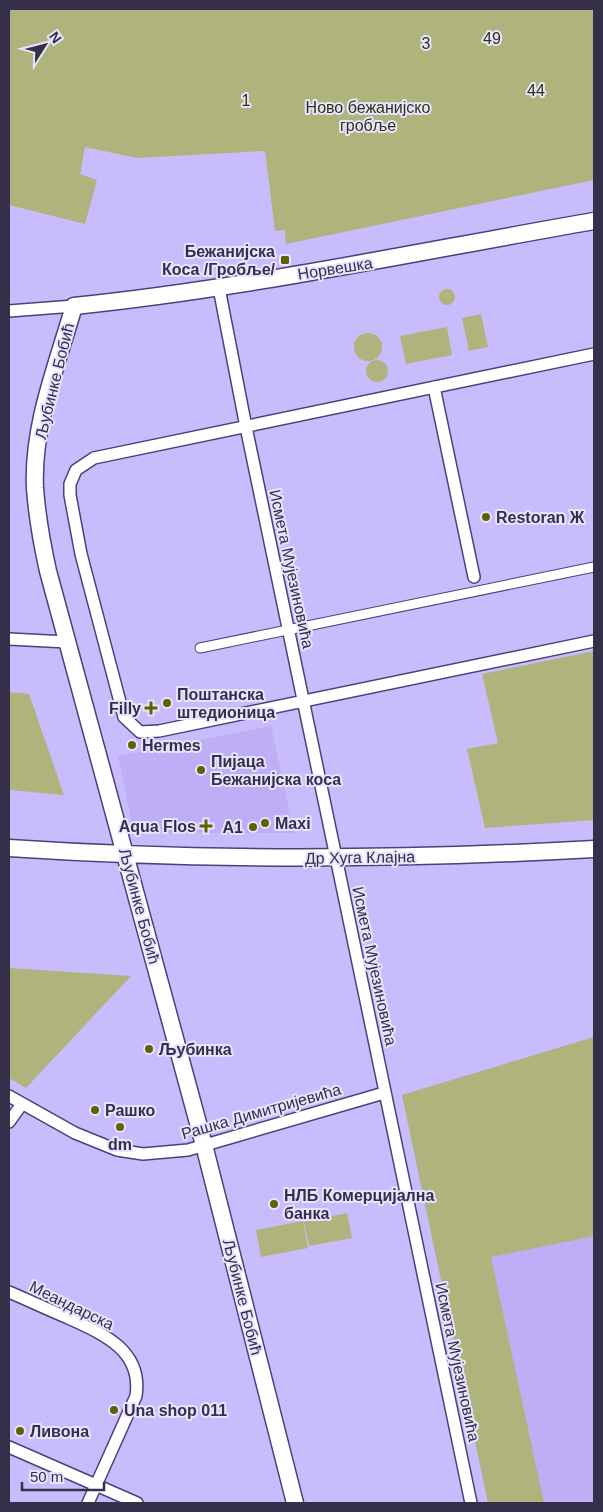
<svg xmlns="http://www.w3.org/2000/svg" width="603" height="1512" viewBox="0 0 603 1512" font-family="Arial,sans-serif">
  <style>
    .built { fill: #bdaef6 }
    .green { fill: #aeb47b }
    .lines { fill: none; stroke-linecap: round; stroke-linejoin: round }
    .pedestrian-casing { stroke: #4d3f77; stroke-width: 11 }
    .minor-casing { stroke: #4d3f77; stroke-width: 14 }
    .secondary-casing { stroke: #4d3f77; stroke-width: 19 }
    .pedestrian { stroke: #fff; stroke-width: 9 }
    .minor { stroke: #fff; stroke-width: 11 }
    .secondary { stroke: #fff; stroke-width: 16 }
    .poi-dot { fill: #5e6300; stroke: #e8e3fe; stroke-width: 2 }
    .labels { text-anchor: middle; stroke-width: 4; stroke-linejoin: round; paint-order: stroke }
    .park-label { font-size: 16px; fill: #2f3212; stroke: #e8e3fe }
    .poi-label { font-size: 16px; font-weight: bold; fill: #352f4a; stroke: #e8e3fe; text-anchor: start }
    .street-label { font-size: 16px; fill: #352f4a; stroke: #e8e3fe }
  </style>
  <rect width="100%" height="100%" fill="#c9bcfd"/>
  <path class="built" d="M 271,726 L 294,833 L 137,833 L 133,828 L 118,756 Z
    M 594,1037 L 594,1503 L 488,1503 L 402,1095 Z"/>
  <path class="green" d="M 9,9 L 594,9 L 594,180 L 286,244 L 285,230 L 275,231 L 265,151 L 137,158 L 85,147 L 80,174 L 97,180 L 85,224 L 9,205 Z
    M439 297a8 8 0 1 1 16 0a8 8 0 1 1-16 0Z
    M 481,314 L 488,347 L 469,351 L 462,318 Z
    M 447,327 L 452,355 L 406,364 L 400,336 Z
    M354 347a14 14 0 1 1 28 0a14 14 0 1 1-28 0Z
    M366 371a11 11 0 1 1 22 0a11 11 0 1 1-22 0Z
    M 594,651 L 594,820 L 485,828 L 467,749 L 498,743 L 482,674 Z
    M 9,692 L 29,694 L 64,795 L 9,790 Z
    M 9,968 L 131,976 L 26,1088 L 9,1078 Z
    M 594,1037 L 594,1236 L 491,1257 L 544,1503 L 488,1503 L 402,1095 Z
    M 347,1213 L 352,1238 L 309,1246 L 304,1222 Z
    M 303,1221 L 308,1248 L 261,1257 L 256,1230 Z"/>
  <g class="lines">
    <defs>
      <path id="pedestrian" d="M 200,648 L 594,567"/>
      <path id="minor" d="M 219,288 L 246,427 L 471,1503
        M 9,311 L 74,306
        M 594,354 L 94,458 L 76,470 L 70,484 L 70,495 L 81,554 L 124,717 L 140,732 L 159,731 L 594,641
        M 434,387 L 474,577
        M 9,639 L 67,642
        M 9,1096 L 75,1133 L 117,1150 L 143,1154 L 188,1150 L 384,1093
        M 9,1122 L 22,1104
        M 9,1292 C 28,1300 47,1309 66,1317 C 101,1333 143,1349 136,1396 L 88,1503
        M 9,1447 L 137,1503"/>
      <path id="secondary" d="M 9,848 C 204,861 399,860 594,849
        M 295,1503 L 204,1145 L 48,571 C 42,544 37,516 35,488 C 32,426 57,365 74,306 C 249,288 421,251 594,221"/>
    </defs>
    <use href="#pedestrian" class="pedestrian-casing"/>
    <use href="#minor" class="minor-casing"/>
    <use href="#secondary" class="secondary-casing"/>
    <use href="#pedestrian" class="pedestrian"/>
    <use href="#minor" class="minor"/>
    <use href="#secondary" class="secondary"/>
  </g>
  <g class="poi-dot">
    <rect x="280" y="255" width="10" height="10" rx="2.5"/>
    <circle cx="486" cy="517" r="5"/>
    <circle cx="167" cy="703" r="5"/>
    <path d="M148.5 700.5h5v5h5v5h-5v5h-5v-5h-5v-5h5z"/>
    <circle cx="132" cy="745" r="5"/>
    <circle cx="201" cy="770" r="5"/>
    <circle cx="265" cy="823" r="5"/>
    <path d="M203.5 818.5h5v5h5v5h-5v5h-5v-5h-5v-5h5z"/>
    <circle cx="253" cy="827" r="5"/>
    <circle cx="149" cy="1049" r="5"/>
    <circle cx="95" cy="1110" r="5"/>
    <circle cx="120" cy="1127" r="5"/>
    <circle cx="274" cy="1204" r="5"/>
    <circle cx="114" cy="1410" r="5"/>
    <circle cx="20" cy="1431" r="5"/>
  </g>
  <g class="labels">
    <g class="park-label">
      <text x="492" y="44">49</text>
      <text x="426" y="49">3</text>
      <text x="536" y="96">44</text>
      <text x="246" y="106">1</text>
      <text x="368" y="113">Ново бежанијско<tspan x="368" dy="18">гробље</tspan></text>
    </g>
    <g class="poi-label">
      <text x="275" y="257" text-anchor="end">Бежанијска<tspan x="275" dy="18">Коса /Гробље/</tspan></text>
      <text x="496" y="523">Restoran Ж</text>
      <text x="177" y="700">Поштанска<tspan x="177" dy="18">штедионица</tspan></text>
      <text x="141" y="714" text-anchor="end">Filly</text>
      <text x="142" y="751">Hermes</text>
      <text x="211" y="767">Пијаца<tspan x="211" dy="18">Бежанијска коса</tspan></text>
      <text x="275" y="829">Maxi</text>
      <text x="196" y="832" text-anchor="end">Aqua Flos</text>
      <text x="243" y="833" text-anchor="end">A1</text>
      <text x="159" y="1055">Љубинка</text>
      <text x="105" y="1116">Рашко</text>
      <text x="120" y="1150" text-anchor="middle">dm</text>
      <text x="284" y="1201">НЛБ Комерцијална<tspan x="284" dy="18">банка</tspan></text>
      <text x="124" y="1416">Una shop 011</text>
      <text x="30" y="1437">Ливона</text>
    </g>
    <g class="street-label">
      <text transform="translate(335 268) rotate(-9)" y="6">Норвешка</text>
      <text transform="translate(54 381) rotate(-76)" y="6">Љубинке Бобић</text>
      <text transform="translate(292 569) rotate(78)" y="6">Исмета Мујезиновића</text>
      <text transform="translate(360 857) rotate(-1)" y="6">Др Хуга Клајна</text>
      <text transform="translate(140 906) rotate(75)" y="6">Љубинке Бобић</text>
      <text transform="translate(375 966) rotate(78)" y="6">Исмета Мујезиновића</text>
      <text transform="translate(261 1111) rotate(-16)" y="6">Рашка Димитријевића</text>
      <text transform="translate(243 1297) rotate(76)" y="6">Љубинке Бобић</text>
      <text transform="translate(72 1305) rotate(26)" y="6">Меандарска</text>
      <text transform="translate(458 1362) rotate(78)" y="6">Исмета Мујезиновића</text>
    </g>
  </g>
  <rect width="603" height="1512" fill="none" stroke="#352f4a" stroke-width="20"/>
  <g transform="translate(45 45) rotate(54)" stroke="#e8e3fe" stroke-width="4" paint-order="stroke">
  <path d="M0-4L9 19L0 12L-9 19Z" fill="#352f4a"/>
  <text y="-8" font-size="14" font-weight="bold" text-anchor="middle" fill="#352f4a">N</text>
  </g>
  <path d="M22 1482v8h82v-8" fill="none" stroke="#352f4a" stroke-width="2.5"/>
  <text x="30" y="1482" font-size="15" fill="#352f4a" stroke="#e8e3fe" stroke-width="4" paint-order="stroke">50 m</text>
</svg>
